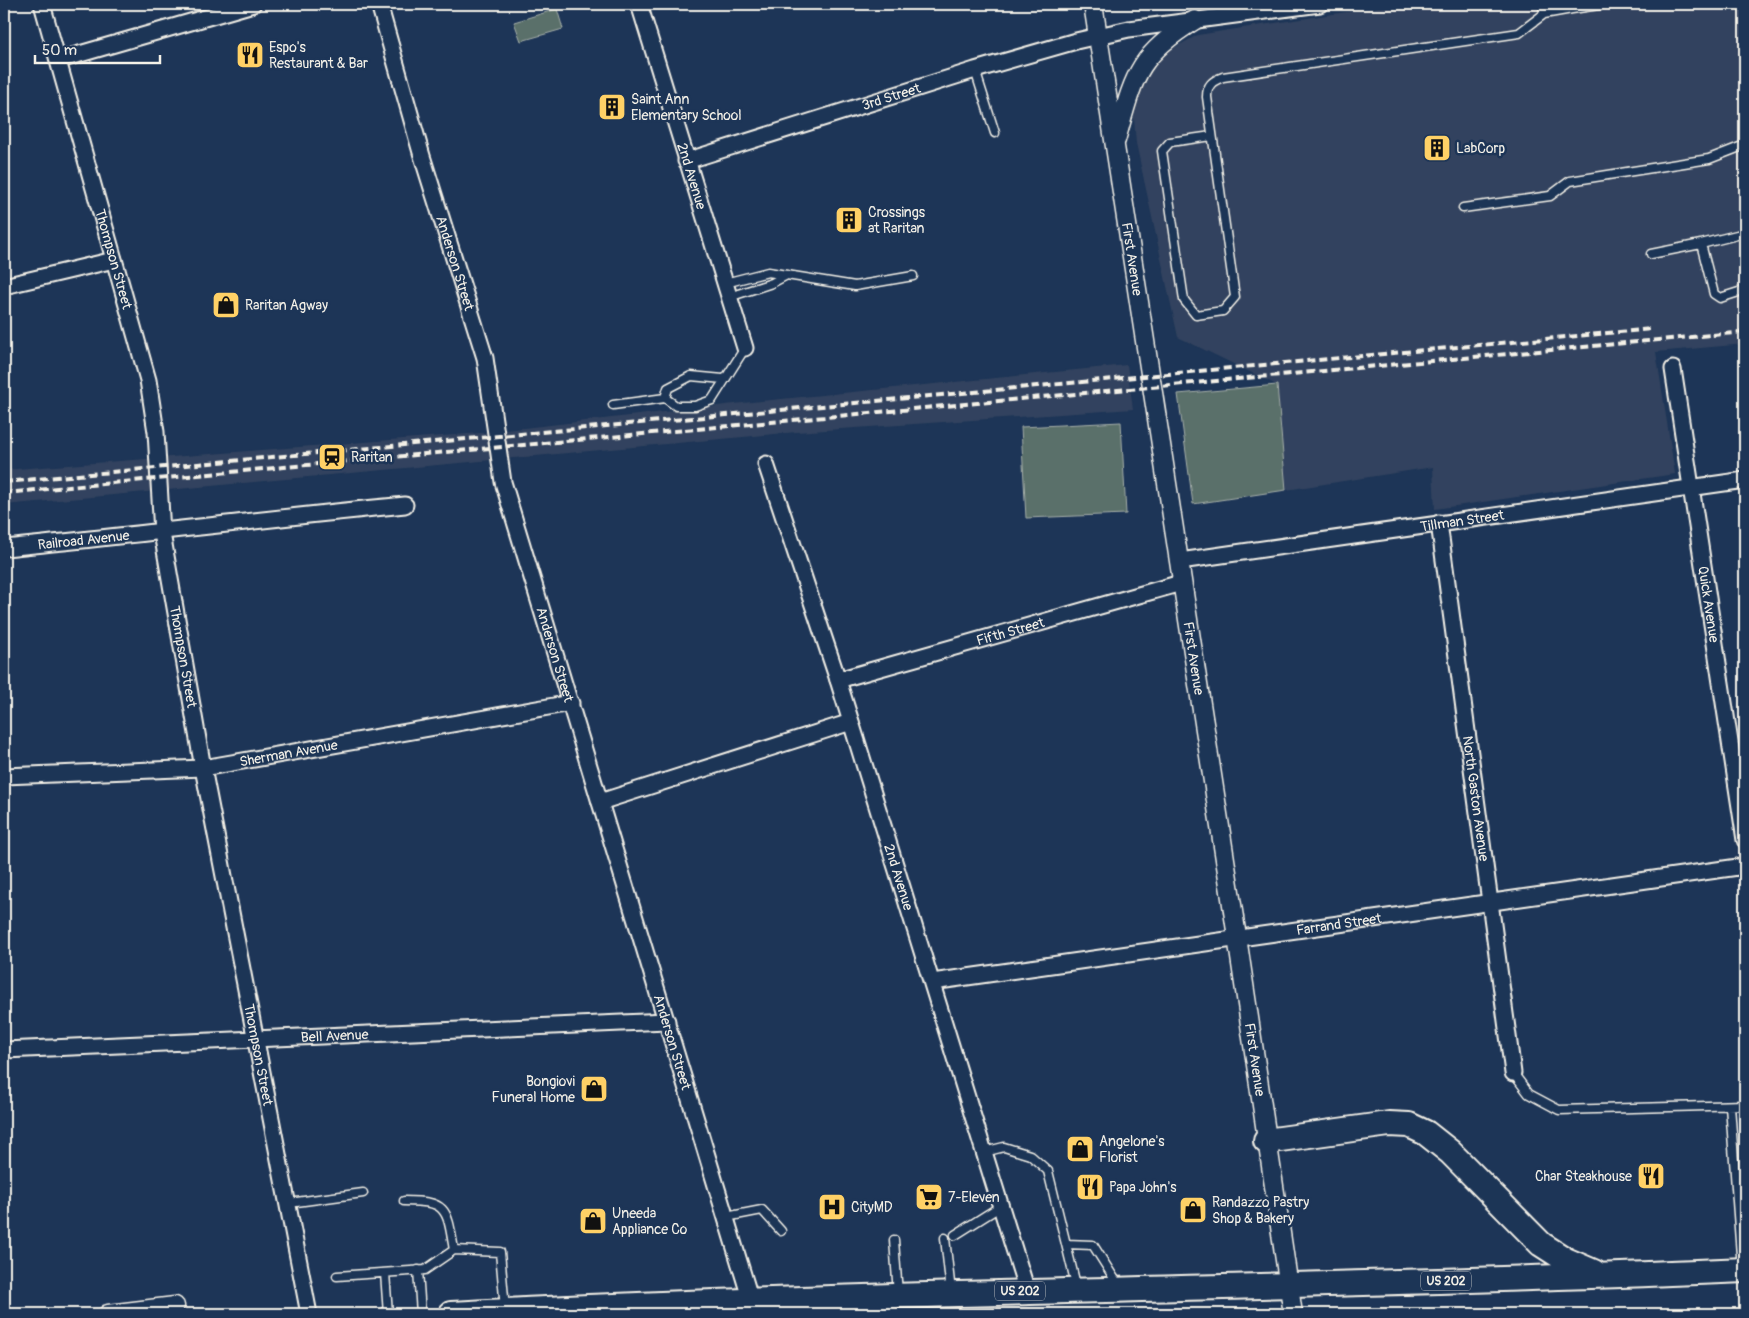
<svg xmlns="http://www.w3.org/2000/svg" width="1749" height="1318" viewBox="0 0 1749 1318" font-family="Pangolin,sans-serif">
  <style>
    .built { fill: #33435e }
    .green { fill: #5a6f6a; stroke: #a7b0a9 }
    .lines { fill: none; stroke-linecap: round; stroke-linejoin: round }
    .service-casing { stroke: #f4f1e8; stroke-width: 11 }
    .minor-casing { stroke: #f4f1e8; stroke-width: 19 }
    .tertiary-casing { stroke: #f4f1e8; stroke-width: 21 }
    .trunk-casing { stroke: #f4f1e8; stroke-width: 28 }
    .service { stroke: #1d3557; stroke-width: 8 }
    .minor { stroke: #1d3557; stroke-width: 15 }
    .tertiary { stroke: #1d3557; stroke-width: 18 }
    .trunk { stroke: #1d3557; stroke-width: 24 }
    .rail { stroke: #f4f1e8; stroke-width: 4; stroke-dasharray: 8 4; stroke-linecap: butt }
    .labels { text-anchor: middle; stroke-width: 5; stroke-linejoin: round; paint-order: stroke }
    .shield { fill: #1d3557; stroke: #b4b9bc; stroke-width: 1 }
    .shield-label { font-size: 12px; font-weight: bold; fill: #f4f1e8 }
    .poi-label { font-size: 14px; fill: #f4f1e8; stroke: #1d3557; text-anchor: start }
    .street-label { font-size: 14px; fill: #f4f1e8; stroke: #1d3557 }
  </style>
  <rect width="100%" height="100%" fill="#1d3557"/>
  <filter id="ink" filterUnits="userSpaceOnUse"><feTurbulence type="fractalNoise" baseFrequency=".02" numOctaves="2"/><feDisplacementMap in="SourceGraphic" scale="10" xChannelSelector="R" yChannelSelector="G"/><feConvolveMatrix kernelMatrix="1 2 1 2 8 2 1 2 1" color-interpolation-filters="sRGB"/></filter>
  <g filter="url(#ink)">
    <path class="built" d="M 1398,4 L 1745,4 L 1745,344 L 1656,352 L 1675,474 L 1435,509 L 1433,467 L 1286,490 L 1277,385 L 1178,337 L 1136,143 L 1133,105 L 1141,79 L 1166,52 L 1198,35 Z
      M 1127,365 L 1133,409 L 796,432 L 4,505 L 4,470 L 481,433 L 752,402 Z"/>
    <path class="green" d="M 557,9 L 563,29 L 521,41 L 514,22 Z
      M 1277,385 L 1286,490 L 1193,504 L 1178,394 Z
      M 1121,422 L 1126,514 L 1026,518 L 1021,427 Z"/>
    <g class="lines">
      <defs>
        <path id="service" d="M 1543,4 L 1544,14
          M 1572,9 L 1606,4
          M 975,70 L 995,133
          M 1212,136 L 1170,142 L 1162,151 L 1184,300 L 1196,315 L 1223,311 L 1235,297 L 1207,97 C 1207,85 1212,81 1223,77 L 1519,33 L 1544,14 L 1572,9 L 1571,4
          M 1463,208 L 1550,196 L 1570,181 L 1709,159 L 1745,145
          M 1745,233 L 1701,244 L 1714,294 L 1720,298 L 1745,290
          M 1651,254 L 1701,244
          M 725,283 L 768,272 L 855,286 L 913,276
          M 729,297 L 772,283 L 787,275
          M 665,398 L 676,406 L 695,406 L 712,400 L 745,348
          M 613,405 L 665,398 L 668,388 L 691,376 L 723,379
          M 1513,1073 L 1529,1094 L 1559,1110 L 1745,1105
          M 1730,1106 L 1742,1269
          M 984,1152 L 1004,1147 L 1030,1155 L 1048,1171 L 1077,1289
          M 404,1201 C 448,1201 447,1209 454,1250 L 500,1252 L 505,1309
          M 289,1203 L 363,1193
          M 726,1217 L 762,1210 L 781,1231
          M 955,1235 L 1001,1206
          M 945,1238 L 951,1292
          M 894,1240 L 898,1294
          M 1066,1244 L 1093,1245 L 1119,1286
          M 418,1270 L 421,1314
          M 385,1273 L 388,1314
          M 337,1276 L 425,1270 L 454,1250"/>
        <g id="minor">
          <path id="s1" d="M 42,4 L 148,380 L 156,432 L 162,533 L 203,768 L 309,1314"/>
          <path id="s2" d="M 379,4 L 422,156 L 485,358 L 503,482 L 751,1301"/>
          <path id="s3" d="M 639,4 L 745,348"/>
          <path d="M 59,60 L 253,4"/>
          <path id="s4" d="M 686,161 L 975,70 L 1076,41 L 1129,29 L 1320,4"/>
          <path d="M 4,286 L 114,260"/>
          <path id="s5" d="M 1673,369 L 1745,840"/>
          <path id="s6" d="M 766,464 L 838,680 L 1027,1291"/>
          <path id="s7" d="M 1439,523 L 1513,1073"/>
          <path id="s8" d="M 4,548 C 138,535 271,518 405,505"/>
          <path id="s9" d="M 1180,561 L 1745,480"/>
          <path id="s10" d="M 838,680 L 1181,583"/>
          <path id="s11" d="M 4,776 L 203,768 L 571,703"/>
          <path d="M 600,802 L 851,722"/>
          <path id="s12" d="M 932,982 L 1745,866"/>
          <path id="s13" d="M 4,1050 L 667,1021"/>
        </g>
        <g id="tertiary">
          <path id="s14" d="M 1093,4 L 1237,937 L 1293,1314"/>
          <path d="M 1116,140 C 1134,77 1136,56 1195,20"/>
          <path d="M 108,1314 L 175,1306"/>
        </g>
        <path id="trunk" d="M 1266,1141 L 1389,1124 L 1409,1125 L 1426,1133 L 1450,1152 L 1541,1244 L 1566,1260 L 1594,1272
          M 451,1314 C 568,1307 685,1303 802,1299 C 1117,1288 1431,1284 1745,1270"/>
      </defs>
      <use href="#service" class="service-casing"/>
      <use href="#minor" class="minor-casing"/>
      <use href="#tertiary" class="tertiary-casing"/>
      <use href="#trunk" class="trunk-casing"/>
      <use href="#service" class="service"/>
      <use href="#minor" class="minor"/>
      <use href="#tertiary" class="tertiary"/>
      <use href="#trunk" class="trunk"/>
      <path class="rail" d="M 4,482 L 1652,329
        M 4,493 L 1745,332"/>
    </g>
  </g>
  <defs>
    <symbol id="restaurant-square" viewBox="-11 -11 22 22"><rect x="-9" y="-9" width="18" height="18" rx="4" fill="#ffd166" stroke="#1d3557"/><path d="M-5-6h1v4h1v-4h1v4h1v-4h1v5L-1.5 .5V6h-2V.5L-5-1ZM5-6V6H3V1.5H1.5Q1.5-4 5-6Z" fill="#111"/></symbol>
    <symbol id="building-square" viewBox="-11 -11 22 22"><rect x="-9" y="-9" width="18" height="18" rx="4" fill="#ffd166" stroke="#1d3557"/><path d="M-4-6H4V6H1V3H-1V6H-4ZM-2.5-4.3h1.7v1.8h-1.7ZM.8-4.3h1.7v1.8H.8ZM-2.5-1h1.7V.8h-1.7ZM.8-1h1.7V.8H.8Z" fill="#111"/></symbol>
    <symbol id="shop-square" viewBox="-11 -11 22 22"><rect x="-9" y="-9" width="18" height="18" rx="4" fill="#ffd166" stroke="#1d3557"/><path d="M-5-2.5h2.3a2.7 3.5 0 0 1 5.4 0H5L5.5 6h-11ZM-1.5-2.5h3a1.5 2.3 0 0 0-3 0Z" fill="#111"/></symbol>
    <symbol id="station-square" viewBox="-11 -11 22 22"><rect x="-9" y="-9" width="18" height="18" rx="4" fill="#ffd166" stroke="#1d3557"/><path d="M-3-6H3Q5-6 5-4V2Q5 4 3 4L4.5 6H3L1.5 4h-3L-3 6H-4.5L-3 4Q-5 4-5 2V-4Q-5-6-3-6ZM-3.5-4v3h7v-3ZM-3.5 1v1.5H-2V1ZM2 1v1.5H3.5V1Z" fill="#111"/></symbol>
    <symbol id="supermarket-square" viewBox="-11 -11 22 22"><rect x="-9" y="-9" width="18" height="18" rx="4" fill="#ffd166" stroke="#1d3557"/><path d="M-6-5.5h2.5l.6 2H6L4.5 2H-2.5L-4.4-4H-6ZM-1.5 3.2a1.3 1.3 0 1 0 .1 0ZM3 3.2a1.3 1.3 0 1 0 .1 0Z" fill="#111"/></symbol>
    <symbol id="hospital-square" viewBox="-11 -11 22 22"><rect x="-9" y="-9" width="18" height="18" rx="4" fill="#ffd166" stroke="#1d3557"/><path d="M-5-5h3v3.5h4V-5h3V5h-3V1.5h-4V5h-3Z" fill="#111"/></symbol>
  </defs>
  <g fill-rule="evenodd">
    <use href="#restaurant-square" x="234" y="39" width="32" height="32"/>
    <use href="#building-square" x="596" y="91" width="32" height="32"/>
    <use href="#building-square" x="1421" y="132" width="32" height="32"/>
    <use href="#building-square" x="833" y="204" width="32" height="32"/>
    <use href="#shop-square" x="210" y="289" width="32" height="32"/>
    <use href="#station-square" x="316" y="441" width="32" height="32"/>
    <use href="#shop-square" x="578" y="1073" width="32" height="32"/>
    <use href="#shop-square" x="1064" y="1133" width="32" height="32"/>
    <use href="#restaurant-square" x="1635" y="1160" width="32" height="32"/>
    <use href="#restaurant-square" x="1074" y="1171" width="32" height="32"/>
    <use href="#supermarket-square" x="913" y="1181" width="32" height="32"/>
    <use href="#hospital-square" x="816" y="1191" width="32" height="32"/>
    <use href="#shop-square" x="1177" y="1194" width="32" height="32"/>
    <use href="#shop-square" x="577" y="1205" width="32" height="32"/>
  </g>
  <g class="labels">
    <g class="shield">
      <rect x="1421" y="1271.5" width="50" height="19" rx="4"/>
      <rect x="995" y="1281.5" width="50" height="19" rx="4"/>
    </g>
    <g class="shield-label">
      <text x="1446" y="1285">US 202</text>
      <text x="1020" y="1295">US 202</text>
    </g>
    <g class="poi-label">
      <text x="269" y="52">Espo's<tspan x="269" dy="16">Restaurant &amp; Bar</tspan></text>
      <text x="631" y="104">Saint Ann<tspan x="631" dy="16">Elementary School</tspan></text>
      <text x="1456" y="153">LabCorp</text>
      <text x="868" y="217">Crossings<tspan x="868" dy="16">at Raritan</tspan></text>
      <text x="245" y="310">Raritan Agway</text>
      <text x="351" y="462">Raritan</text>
      <text x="575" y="1086" text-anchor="end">Bongiovi<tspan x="575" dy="16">Funeral Home</tspan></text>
      <text x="1099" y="1146">Angelone's<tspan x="1099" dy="16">Florist</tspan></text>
      <text x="1632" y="1181" text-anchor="end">Char Steakhouse</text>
      <text x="1109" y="1192">Papa John's</text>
      <text x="948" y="1202">7-Eleven</text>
      <text x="1212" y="1207">Randazzo Pastry<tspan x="1212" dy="16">Shop &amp; Bakery</tspan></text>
      <text x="851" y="1212">CityMD</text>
      <text x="612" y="1218">Uneeda<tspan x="612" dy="16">Appliance Co</tspan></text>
    </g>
    <g class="street-label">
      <text dy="5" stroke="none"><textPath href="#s4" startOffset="215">3rd Street</textPath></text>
      <text dy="5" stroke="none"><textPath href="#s3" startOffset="180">2nd Avenue</textPath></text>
      <text dy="5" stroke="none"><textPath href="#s1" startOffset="265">Thompson Street</textPath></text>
      <text dy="5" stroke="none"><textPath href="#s14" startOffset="258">First Avenue</textPath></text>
      <text dy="5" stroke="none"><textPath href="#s2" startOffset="270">Anderson Street</textPath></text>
      <text dy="5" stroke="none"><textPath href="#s9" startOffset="285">Tillman Street</textPath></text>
      <text dy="5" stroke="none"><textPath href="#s8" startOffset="80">Railroad Avenue</textPath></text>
      <text dy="5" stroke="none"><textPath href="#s5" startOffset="238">Quick Avenue</textPath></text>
      <text dy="5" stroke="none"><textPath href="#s10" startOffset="179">Fifth Street</textPath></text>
      <text dy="5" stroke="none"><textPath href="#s2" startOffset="675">Anderson Street</textPath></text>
      <text dy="5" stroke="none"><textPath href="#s1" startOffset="670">Thompson Street</textPath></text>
      <text dy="5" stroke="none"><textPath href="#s14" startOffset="662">First Avenue</textPath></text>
      <text dy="5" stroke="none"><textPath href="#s11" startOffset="286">Sherman Avenue</textPath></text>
      <text dy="5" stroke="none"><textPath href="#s7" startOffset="278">North Gaston Avenue</textPath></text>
      <text dy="5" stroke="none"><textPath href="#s6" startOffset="434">2nd Avenue</textPath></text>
      <text dy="5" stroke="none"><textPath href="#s12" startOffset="411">Farrand Street</textPath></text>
      <text dy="5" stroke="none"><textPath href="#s13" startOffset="331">Bell Avenue</textPath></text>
      <text dy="5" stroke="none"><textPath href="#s2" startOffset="1080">Anderson Street</textPath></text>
      <text dy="5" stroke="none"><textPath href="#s1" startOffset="1075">Thompson Street</textPath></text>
      <text dy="5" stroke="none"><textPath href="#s14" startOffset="1068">First Avenue</textPath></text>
    </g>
  </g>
  <rect width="1749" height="1318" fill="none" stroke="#1d3557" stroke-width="20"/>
  <rect x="10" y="10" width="1729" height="1298" fill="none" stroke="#f4f1e8" stroke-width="2" filter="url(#ink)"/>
  <path d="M35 55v8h125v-8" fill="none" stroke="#f4f1e8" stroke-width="2.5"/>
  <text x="42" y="55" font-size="15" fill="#f4f1e8" stroke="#1d3557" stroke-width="4" paint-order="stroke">50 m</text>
</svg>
